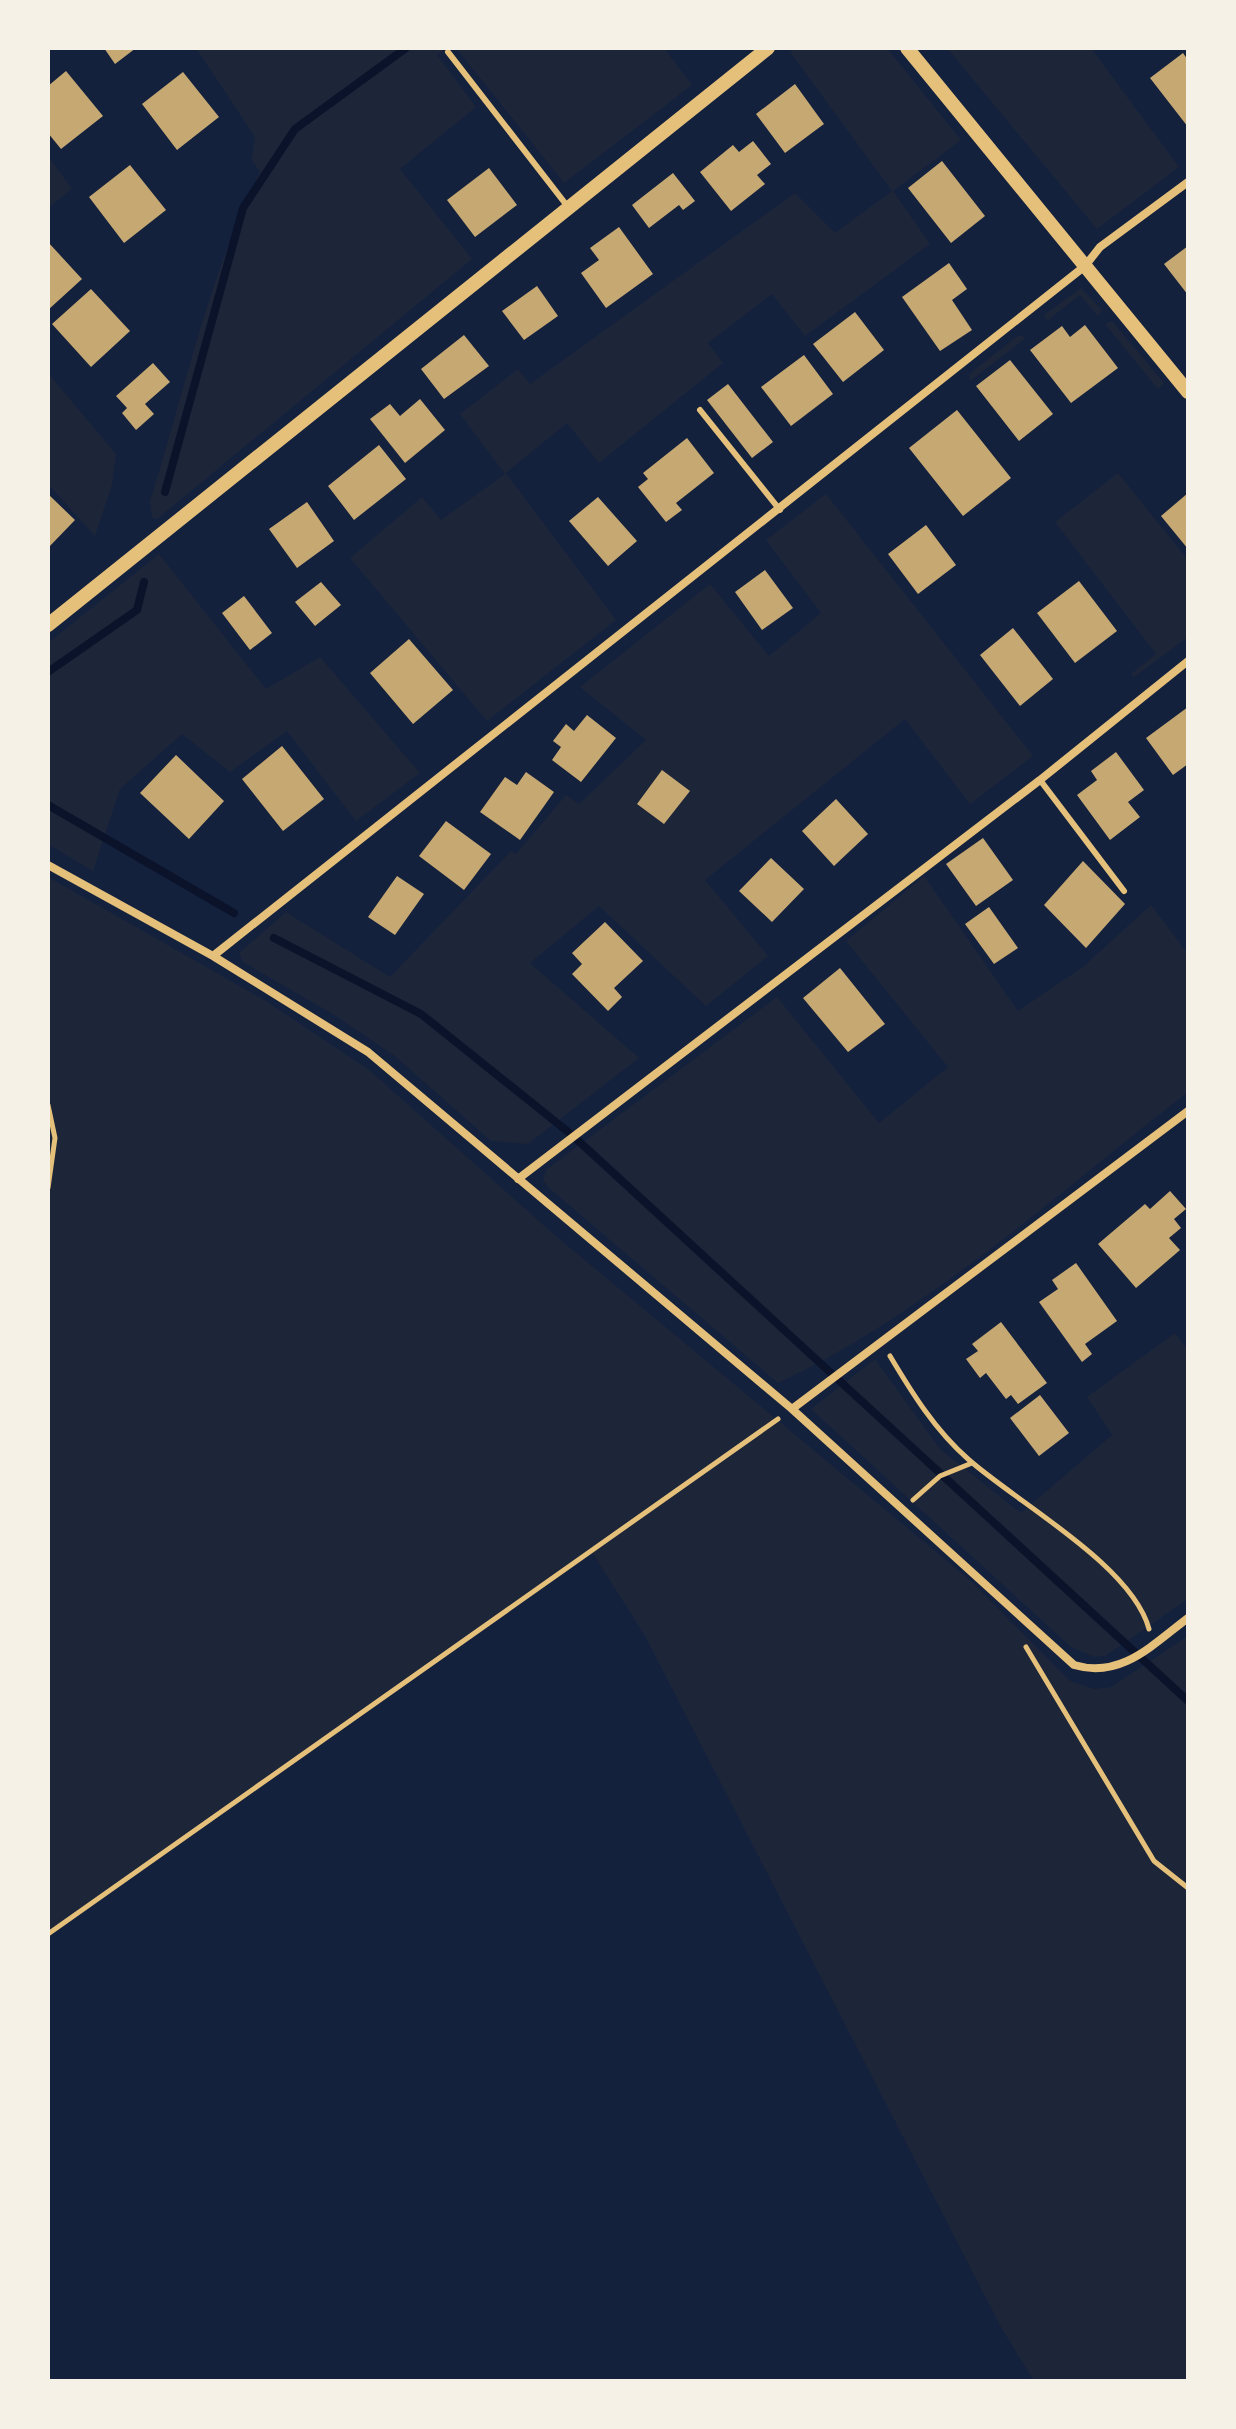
<svg xmlns="http://www.w3.org/2000/svg" width="1236" height="2429" viewBox="0 0 1236 2429" font-family="'Golos Text',sans-serif">
  <style>
    .green { fill: #1d2539 }
    .lines { fill: none; stroke-linecap: round; stroke-linejoin: round }
    .stream { stroke: #0b132b; stroke-width: 8 }
    .building { fill: #c6a872 }
    .path { stroke: #e5c07b; stroke-width: 5 }
    .service { stroke: #e5c07b; stroke-width: 6 }
    .minor { stroke: #e5c07b; stroke-width: 8 }
    .tertiary { stroke: #e5c07b; stroke-width: 14 }
  </style>
  <rect width="100%" height="100%" fill="#14213d"/>
  <path class="green" d="M 196,48 L 446,48 L 437,55 L 476,107 L 400,169 L 472,259 L 157,519 L 152,517 L 150,501 C 185,390 208,277 260,172 L 252,160 L 255,137 Z
    M 456,48 L 664,48 L 692,85 L 564,183 Z
    M 796,48 L 887,48 L 961,140 L 893,191 L 930,244 L 805,336 L 772,294 L 708,343 L 723,363 L 599,463 L 567,423 L 506,473 L 616,620 L 487,721 L 350,558 L 422,497 L 441,520 L 505,474 L 460,414 L 518,369 L 530,384 L 795,193 L 835,233 L 892,191 L 790,52 Z
    M 947,48 L 1091,48 L 1179,167 L 1097,229 Z
    M 48,156 L 72,189 L 48,208 Z
    M 1081,288 L 1102,310 L 1098,316 L 1080,295 L 1047,321 L 1044,315 Z
    M 1112,321 L 1164,383 L 1158,389 L 1105,324 Z
    M 1019,335 L 1026,338 L 970,381 L 969,374 Z
    M 48,373 L 116,454 L 112,485 L 95,536 L 48,484 Z
    M 1118,473 L 1188,560 L 1188,637 L 1134,677 L 1131,674 L 1156,654 L 1055,522 Z
    M 826,494 L 1033,756 L 970,804 L 905,719 L 705,880 L 768,956 L 706,1006 L 599,906 L 530,963 L 639,1058 L 528,1144 L 491,1141 L 396,1057 L 336,1016 L 243,962 L 239,953 L 286,912 L 390,977 L 511,851 L 516,854 L 566,795 L 579,804 L 646,740 L 580,687 L 710,584 L 769,656 L 821,613 L 766,540 Z
    M 159,554 L 266,689 L 320,657 L 420,773 L 356,821 L 287,731 L 230,772 L 182,734 L 120,789 L 93,871 L 48,844 L 48,643 Z
    M 924,876 L 1018,1011 L 1084,966 L 1151,905 L 1188,954 L 1188,1092 C 1063,1189 922,1317 778,1383 L 549,1188 L 543,1180 L 546,1170 L 777,997 L 879,1123 L 948,1067 L 846,941 Z
    M 48,877 L 266,1001 L 369,1070 L 557,1237 L 970,1580 L 1070,1681 L 1095,1689 L 1111,1687 L 1188,1636 L 1188,2381 L 1034,2381 L 1002,2329 L 644,1634 L 591,1551 L 48,1934 Z
    M 1175,1333 L 1188,1350 L 1188,1599 L 1105,1656 L 1094,1657 L 1071,1647 L 811,1409 L 875,1359 L 940,1449 L 1021,1513 L 1112,1435 L 1087,1397 Z"/>
  <g class="lines">
    <path class="stream" d="M 165,492 L 243,208 L 295,129 L 406,48
      M 48,672 L 137,610 L 144,582
      M 48,805 L 234,913
      M 274,938 L 421,1014 L 572,1135 L 1188,1701"/>
  </g>
  <path class="building" d="M 104,48 L 136,48 L 115,64 Z
    M 1183,53 L 1188,60 L 1188,127 L 1150,78 Z
    M 66,71 L 103,116 L 61,149 L 48,133 L 48,86 Z
    M 183,72 L 219,117 L 177,150 L 142,104 Z
    M 795,84 L 824,124 L 785,153 L 756,114 Z
    M 753,141 L 771,164 L 757,175 L 765,184 L 731,211 L 700,172 L 733,145 L 739,152 Z
    M 942,161 L 985,216 L 951,243 L 908,188 Z
    M 130,165 L 166,210 L 124,243 L 89,197 Z
    M 489,168 L 517,205 L 475,237 L 447,200 Z
    M 673,173 L 695,201 L 683,210 L 679,205 L 649,228 L 632,205 Z
    M 619,227 L 653,274 L 606,308 L 581,273 L 599,260 L 590,248 Z
    M 48,242 L 82,279 L 48,310 Z
    M 1188,246 L 1188,295 L 1164,264 Z
    M 949,263 L 967,289 L 952,300 L 972,330 L 940,351 L 902,297 Z
    M 537,286 L 558,316 L 524,340 L 502,311 Z
    M 91,289 L 130,331 L 91,367 L 52,324 Z
    M 855,312 L 884,350 L 843,382 L 813,344 Z
    M 1085,325 L 1118,368 L 1071,403 L 1030,350 L 1062,326 L 1070,337 Z
    M 464,335 L 489,366 L 444,399 L 421,369 Z
    M 804,355 L 833,394 L 791,426 L 761,387 Z
    M 1010,360 L 1053,414 L 1019,441 L 976,386 Z
    M 153,363 L 170,382 L 145,404 L 154,414 L 136,430 L 122,413 L 127,408 L 116,396 Z
    M 728,384 L 773,442 L 752,458 L 707,400 Z
    M 420,399 L 445,430 L 405,463 L 370,419 L 390,404 L 400,416 Z
    M 957,410 L 1011,478 L 963,516 L 909,448 Z
    M 687,438 L 714,473 L 676,503 L 682,510 L 666,522 L 638,487 L 648,479 L 643,473 Z
    M 379,445 L 406,479 L 354,520 L 328,486 Z
    M 1188,493 L 1188,549 L 1161,516 Z
    M 48,494 L 75,520 L 48,548 Z
    M 598,497 L 637,541 L 608,566 L 569,521 Z
    M 307,502 L 334,541 L 297,568 L 269,529 Z
    M 926,525 L 956,565 L 918,594 L 888,554 Z
    M 765,570 L 793,608 L 762,630 L 735,592 Z
    M 1079,581 L 1117,631 L 1075,663 L 1037,613 Z
    M 321,582 L 341,605 L 315,626 L 295,602 Z
    M 244,596 L 272,633 L 250,650 L 222,613 Z
    M 1013,628 L 1053,679 L 1020,706 L 980,655 Z
    M 409,639 L 453,690 L 413,724 L 370,673 Z
    M 1188,707 L 1188,764 L 1173,775 L 1146,738 Z
    M 587,715 L 616,738 L 581,782 L 552,760 L 561,747 L 553,741 L 566,724 L 574,731 Z
    M 282,746 L 324,799 L 283,831 L 242,779 Z
    M 1116,752 L 1144,790 L 1128,802 L 1140,817 L 1110,840 L 1077,795 L 1097,780 L 1091,771 Z
    M 176,755 L 224,801 L 189,839 L 140,793 Z
    M 662,770 L 690,791 L 664,824 L 637,804 Z
    M 526,772 L 554,792 L 520,840 L 480,812 L 505,777 L 517,785 Z
    M 836,799 L 868,834 L 834,866 L 802,831 Z
    M 446,821 L 491,854 L 464,890 L 419,856 Z
    M 983,838 L 1013,880 L 976,906 L 946,864 Z
    M 771,858 L 804,889 L 772,922 L 739,891 Z
    M 1083,861 L 1125,904 L 1086,948 L 1044,905 Z
    M 397,876 L 424,894 L 395,935 L 368,917 Z
    M 989,907 L 1018,948 L 994,964 L 965,924 Z
    M 605,922 L 643,961 L 614,988 L 622,997 L 608,1011 L 572,974 L 582,964 L 572,953 Z
    M 840,968 L 885,1024 L 848,1052 L 803,998 Z
    M 1170,1191 L 1186,1209 L 1174,1219 L 1181,1228 L 1169,1238 L 1180,1250 L 1136,1288 L 1098,1244 L 1145,1204 L 1150,1209 Z
    M 1076,1263 L 1117,1321 L 1085,1344 L 1092,1354 L 1082,1362 L 1039,1302 L 1058,1289 L 1052,1280 Z
    M 1001,1322 L 1047,1383 L 1018,1404 L 1011,1395 L 1006,1399 L 986,1373 L 980,1378 L 966,1359 L 978,1351 L 972,1344 Z
    M 1040,1395 L 1069,1433 L 1039,1456 L 1010,1418 Z"/>
  <g class="lines">
    <path class="path" d="M 48,1105 L 55,1138 L 48,1188
      M 890,1356 C 912,1393 935,1430 968,1459 C 1016,1502 1132,1565 1149,1629
      M 913,1500 L 940,1476 L 972,1463
      M 1026,1647 L 1154,1861 L 1188,1888
      M 48,1934 L 778,1419"/>
    <path class="service" d="M 448,52 L 568,207
      M 700,410 L 780,510
      M 1040,780 L 1124,891"/>
    <path class="minor" d="M 48,865 L 213,956 L 368,1052 L 792,1409 L 1074,1665 C 1121,1679 1152,1645 1188,1618
      M 213,956 L 1085,266 L 1100,247 L 1188,182
      M 518,1179 L 1040,780 L 1188,661
      M 792,1409 L 1188,1111"/>
    <path class="tertiary" d="M 907,48 L 1188,392
      M 48,625 L 768,48"/>
  </g>
  <rect width="1236" height="2429" fill="none" stroke="#f6f1e7" stroke-width="100"/>
</svg>
